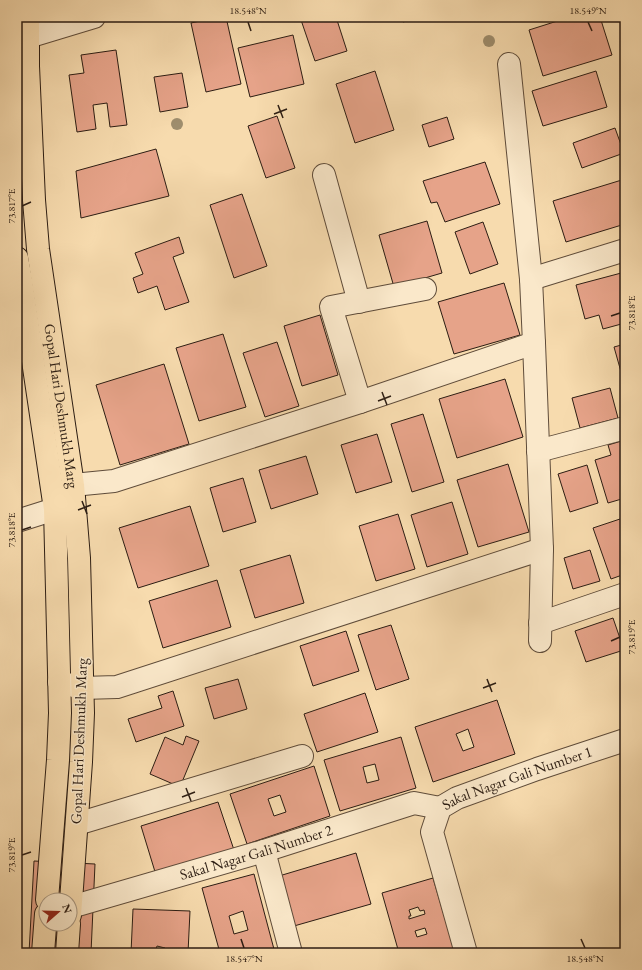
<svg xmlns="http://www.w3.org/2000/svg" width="642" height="970" viewBox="0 0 642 970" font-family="'EB Garamond',serif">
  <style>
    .building { fill: #e6a389; stroke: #2c1d13; fill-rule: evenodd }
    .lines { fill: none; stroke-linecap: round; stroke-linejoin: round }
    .minor-casing { stroke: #5f4c3a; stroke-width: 24 }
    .major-casing { stroke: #2c1d13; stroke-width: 24 }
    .minor { stroke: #fae8ca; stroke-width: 22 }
    .major { stroke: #f7dbae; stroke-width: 22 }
    .tree { fill: #9e8d6d }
    .ticks { fill: none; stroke: #2c1d13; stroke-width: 1.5 }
    .labels { text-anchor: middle; stroke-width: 3; stroke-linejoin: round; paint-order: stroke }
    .street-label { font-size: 15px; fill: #2c1d13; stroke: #fae8ca }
    .neatline { fill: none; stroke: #2c1d13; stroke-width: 1.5 }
    .ticks-label { font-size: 10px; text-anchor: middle; fill: #2c1d13 }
  </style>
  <rect width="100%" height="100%" fill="#f7dbae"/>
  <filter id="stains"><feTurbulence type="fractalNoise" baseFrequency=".005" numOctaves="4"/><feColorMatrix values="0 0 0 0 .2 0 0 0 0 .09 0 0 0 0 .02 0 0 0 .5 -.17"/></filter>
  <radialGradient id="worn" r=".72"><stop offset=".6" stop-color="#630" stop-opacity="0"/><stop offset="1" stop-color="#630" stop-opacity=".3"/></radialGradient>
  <path class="building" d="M 218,17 L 226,17 L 241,84 L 206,92 L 191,23 Z
    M 300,17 L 336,17 L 347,51 L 315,61 Z
    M 402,17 L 422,17 L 403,22 Z
    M 570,17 L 600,17 L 612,55 L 543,76 L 529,30 Z
    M 293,35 L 304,84 L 250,97 L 238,48 Z
    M 116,50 L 127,125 L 110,127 L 107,103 L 93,105 L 96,129 L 77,132 L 69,75 L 84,73 L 81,55 Z
    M 375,71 L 394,130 L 355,143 L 336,84 Z
    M 596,71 L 607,107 L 543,126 L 532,91 Z
    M 182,73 L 188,107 L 160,112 L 154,77 Z
    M 277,116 L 295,168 L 266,178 L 248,126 Z
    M 447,117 L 454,139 L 429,147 L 422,125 Z
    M 615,128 L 624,153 L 582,168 L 573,143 Z
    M 156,149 L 169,196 L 81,218 L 76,171 Z
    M 485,162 L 500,204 L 445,222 L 437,202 L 431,203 L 423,181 Z
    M 625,179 L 625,224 L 566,242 L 553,201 Z
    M 242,194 L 267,266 L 234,278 L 210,205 Z
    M 427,221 L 442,273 L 394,287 L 379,235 Z
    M 483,222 L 498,264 L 470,274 L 455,232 Z
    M 179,237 L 184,253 L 173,257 L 189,302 L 165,310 L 157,286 L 138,293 L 133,278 L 143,274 L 135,253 Z
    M 625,272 L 625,323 L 603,329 L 599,315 L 585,319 L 576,285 Z
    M 504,283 L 520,335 L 454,354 L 438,302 Z
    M 320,315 L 338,375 L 302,386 L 284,326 Z
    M 223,334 L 246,407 L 199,421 L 176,348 Z
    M 277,342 L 299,406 L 265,417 L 243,353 Z
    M 625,344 L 625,386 L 614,347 Z
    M 164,364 L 189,444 L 120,465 L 96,385 Z
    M 505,379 L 523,437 L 457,458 L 439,399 Z
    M 610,388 L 618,418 L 580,428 L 572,398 Z
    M 423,414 L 444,482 L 412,492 L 391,424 Z
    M 377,434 L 392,482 L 356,493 L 341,445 Z
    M 625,440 L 625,498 L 608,503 L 595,460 L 611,455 L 608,445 Z
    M 306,456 L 318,494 L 271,509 L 259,470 Z
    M 508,464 L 529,532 L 478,547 L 457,480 Z
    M 587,465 L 598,503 L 570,512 L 558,474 Z
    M 243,478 L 256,522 L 223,532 L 210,488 Z
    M 452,502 L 468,554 L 427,567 L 411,515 Z
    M 190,506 L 209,566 L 138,588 L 119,528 Z
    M 398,514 L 415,569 L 376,581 L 359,526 Z
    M 623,518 L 625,524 L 625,574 L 611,579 L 593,528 Z
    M 590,550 L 600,581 L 573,589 L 564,558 Z
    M 290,555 L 304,603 L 255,618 L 240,570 Z
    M 217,580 L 231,627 L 163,648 L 149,601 Z
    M 613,618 L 624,650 L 586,662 L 575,631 Z
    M 391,625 L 409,679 L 376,690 L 358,635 Z
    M 346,631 L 359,671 L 313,686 L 300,646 Z
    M 238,679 L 247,709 L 214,719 L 205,688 Z
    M 173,691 L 184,726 L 136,742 L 128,719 L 162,708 L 158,696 Z
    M 365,693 L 378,732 L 317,752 L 304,714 Z
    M 497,700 L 515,754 L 433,782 L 415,727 ZM 468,729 L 474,747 L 463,751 L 456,734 Z
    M 186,736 L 199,741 L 180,787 L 150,774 L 165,737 L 183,745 Z
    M 401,737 L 416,788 L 340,811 L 324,760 ZM 375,764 L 379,780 L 367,783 L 363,767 Z
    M 314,766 L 330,816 L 247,844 L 230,794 ZM 280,795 L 286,812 L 274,816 L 268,799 Z
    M 218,802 L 234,850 L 156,875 L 141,826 Z
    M 356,853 L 371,904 L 294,926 L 279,876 Z
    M 34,861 L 95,864 L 91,953 L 29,953 ZM 46,900 L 70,900 L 70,924 L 46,924 Z
    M 254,874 L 275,953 L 220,953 L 202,888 ZM 243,911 L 248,930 L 234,934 L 229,916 Z
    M 433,878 L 454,949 L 440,953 L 399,953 L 382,893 ZM 418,907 L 420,911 L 424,910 L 425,914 L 409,919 L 409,916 L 411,916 L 409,910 ZM 425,928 L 427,934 L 417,937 L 415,931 Z
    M 133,909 L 190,911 L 188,953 L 164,953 L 165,948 L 157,946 L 155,953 L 131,953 Z"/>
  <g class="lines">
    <defs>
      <g id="minor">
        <path d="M 28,37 L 94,17"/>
        <path d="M 509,64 L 531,279 L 534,343 L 542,549 L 540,641"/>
        <path d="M 324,175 L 359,302"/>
        <path d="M 531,279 L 625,250"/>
        <path d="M 360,402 L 331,307 L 425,289"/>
        <path d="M 538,451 L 625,428"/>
        <path d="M 73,485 L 114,481 L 360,402 L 534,343"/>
        <path d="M 17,521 L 55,509"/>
        <path d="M 540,623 L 625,594"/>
        <path d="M 59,682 L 82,688 L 117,687 L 542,549"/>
        <path d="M 77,824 L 302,756"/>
        <path d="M 264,851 L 291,953"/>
        <path id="s1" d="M 71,907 L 264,851 L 414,803 L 440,808"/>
        <path id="s2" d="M 466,953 L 432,832 L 440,808 L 457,798 L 537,769 L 625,740"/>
      </g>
      <g id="major">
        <path id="s3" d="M 28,17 L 28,66 L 34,200 L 38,249 L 73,485 L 79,558 L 83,713 L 81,762 L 70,915"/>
        <path d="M 17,258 L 21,280 L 55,509 L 60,713 L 58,760 L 47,900"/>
        <path d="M 43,953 L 46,914"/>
        <path d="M 67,953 L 69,924"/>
      </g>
    </defs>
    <use href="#minor" class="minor-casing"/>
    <use href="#major" class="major-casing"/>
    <use href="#minor" class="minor"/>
    <use href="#major" class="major"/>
  </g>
  <g class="tree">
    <circle cx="489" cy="41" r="6"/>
    <circle cx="177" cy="124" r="6"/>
  </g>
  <path class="ticks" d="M 248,22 L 251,31M 588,22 L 592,31M 278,105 L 283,118M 274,114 L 287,109M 22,206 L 31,202M 611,316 L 620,313M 382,392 L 387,405M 378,401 L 391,396M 82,501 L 87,514M 78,510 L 91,505M 22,530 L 31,527M 611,641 L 620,637M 487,679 L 492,692M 483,688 L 496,683M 186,788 L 191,801M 182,797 L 195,792M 22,855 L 31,852M 241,939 L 244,948M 581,939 L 585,948"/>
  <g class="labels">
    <g class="street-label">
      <text dy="5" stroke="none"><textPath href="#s3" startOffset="391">Gopal Hari Deshmukh Marg</textPath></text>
      <text transform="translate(79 741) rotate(-88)" y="5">Gopal Hari Deshmukh Marg</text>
      <text dy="5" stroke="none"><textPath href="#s2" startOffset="234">Sakal Nagar Gali Number 1</textPath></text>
      <text dy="5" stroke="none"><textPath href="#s1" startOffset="193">Sakal Nagar Gali Number 2</textPath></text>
    </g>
  </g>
  <rect width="642" height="970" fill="none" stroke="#f7dbae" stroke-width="44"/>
  <g transform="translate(58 912) rotate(70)"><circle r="19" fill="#fae8ca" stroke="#a89781"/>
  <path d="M0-3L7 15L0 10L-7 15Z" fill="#8f2418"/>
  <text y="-6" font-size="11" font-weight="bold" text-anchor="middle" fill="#2c1d13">N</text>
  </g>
  <rect x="22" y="22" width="598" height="926" class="neatline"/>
  <g class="ticks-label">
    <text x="248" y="14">18.548°N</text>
    <text x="588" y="14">18.549°N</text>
    <text transform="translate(11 206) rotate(-90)" y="4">73.817°E</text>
    <text transform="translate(631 313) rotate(-90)" y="4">73.818°E</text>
    <text transform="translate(11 530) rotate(-90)" y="4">73.818°E</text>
    <text transform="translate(631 637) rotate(-90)" y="4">73.819°E</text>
    <text transform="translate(11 855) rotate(-90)" y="4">73.819°E</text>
    <text x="244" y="962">18.547°N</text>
    <text x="585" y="962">18.548°N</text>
  </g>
  <rect width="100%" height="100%" filter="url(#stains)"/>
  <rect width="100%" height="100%" fill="url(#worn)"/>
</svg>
